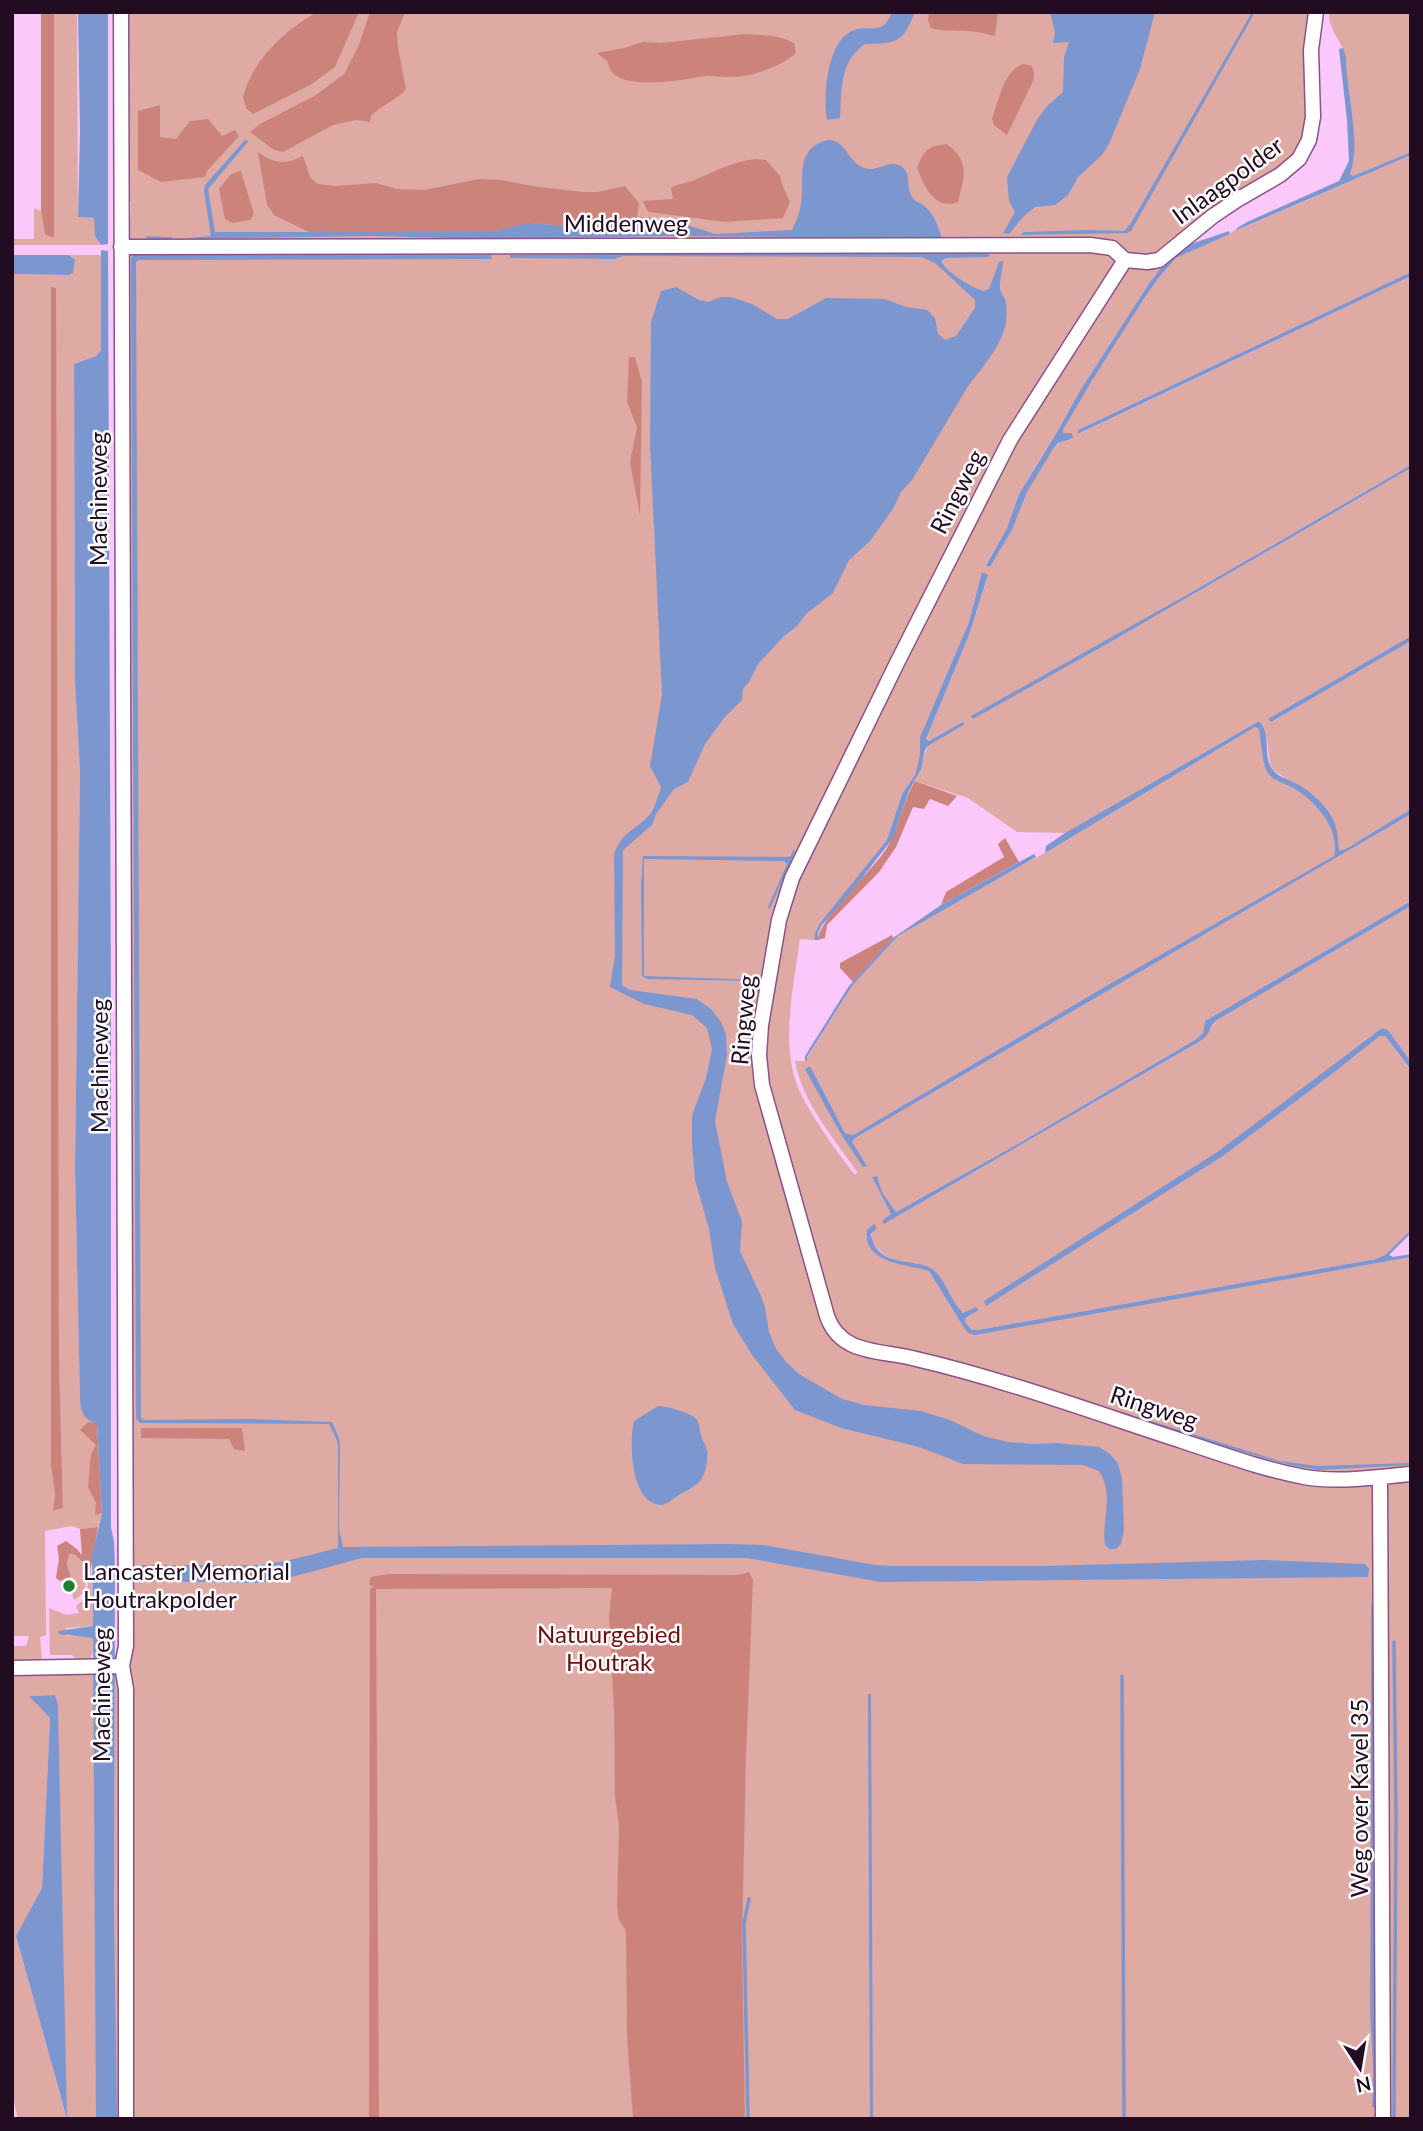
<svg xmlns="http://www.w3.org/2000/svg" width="1423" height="2131" viewBox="0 0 1423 2131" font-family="Lato,sans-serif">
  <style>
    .green { fill: #dfaaa4; fill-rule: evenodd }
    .forest { fill: #cc837b }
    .water { fill: #7c96d0 }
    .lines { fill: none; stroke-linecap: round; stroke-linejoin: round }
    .stream { stroke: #7c96d0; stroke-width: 3.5 }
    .minor-casing { stroke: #89528a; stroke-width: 17 }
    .minor { stroke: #fff; stroke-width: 14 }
    .poi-dot { fill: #1d7e30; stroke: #fcfcfc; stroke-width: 2.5 }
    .labels { text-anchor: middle; stroke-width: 5; stroke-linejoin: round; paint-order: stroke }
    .street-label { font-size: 24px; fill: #220c22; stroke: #fcfcfc }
    .poi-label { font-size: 24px; fill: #220c22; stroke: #fcfcfc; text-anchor: start }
    .park-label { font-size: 24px; fill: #680f11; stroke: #fcfcfc }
  </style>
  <rect width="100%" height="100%" fill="#fac8fa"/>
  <path class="green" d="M 54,12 L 77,12 L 78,217 L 95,218 L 95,236 L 101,245 L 12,245 L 12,239 L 34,239 L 34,208 L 41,211 L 45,235 L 54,238 Z
    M 125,12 L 1312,12 L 1310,117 L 1298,154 L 1159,256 L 1134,258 L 1119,247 L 127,241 L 126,231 L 130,226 L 131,202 L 126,198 Z
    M 1329,12 L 1411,12 L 1411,152 L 1353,176 L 1349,174 C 1360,151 1350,101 1347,75 C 1346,68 1347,60 1344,53 C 1340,38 1328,29 1329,12 Z
    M 1411,155 L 1411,272 L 1078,430 L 1079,434 L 1411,276 L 1411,465 L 972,719 L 1107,644 L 1411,468 L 1411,636 L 1268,719 L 1271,722 L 1411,641 L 1411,809 L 1344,850 L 1339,850 L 1334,822 L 1310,794 L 1273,770 C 1265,755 1272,734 1259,721 L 1065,833 L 1017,832 L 968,798 L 915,781 L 928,746 L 964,724 L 961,722 L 929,741 L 926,739 L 969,635 L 988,576 L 982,572 L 969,622 L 920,737 L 920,754 L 915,775 L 902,794 L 887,841 L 820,923 L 815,933 L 815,940 L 800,939 C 794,984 782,1035 795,1079 C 803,1106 837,1152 855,1175 L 857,1172 C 834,1138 802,1102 795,1061 L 805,1061 L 852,986 L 898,936 L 980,888 L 1045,853 L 1255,727 L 1259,728 C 1262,741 1262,760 1267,772 C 1272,781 1287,784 1295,789 C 1317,802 1340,829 1334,856 L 1328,860 L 1106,986 L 853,1135 L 845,1133 L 810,1067 L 806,1068 L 839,1131 L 866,1167 L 852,1142 L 855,1138 L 1411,814 L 1411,901 L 1205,1021 L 1203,1033 L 1195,1040 L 1016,1145 L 896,1212 L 882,1192 L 877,1176 L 872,1177 L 891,1214 L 883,1221 L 884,1224 L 1202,1040 L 1217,1020 L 1411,906 L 1411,1062 L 1388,1030 L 1382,1028 L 1217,1152 L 984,1302 L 987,1305 L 1223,1156 L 1332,1074 L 1380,1036 L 1385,1036 L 1411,1071 L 1411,1230 L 1385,1255 L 1376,1259 L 978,1330 L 972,1330 L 965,1322 L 966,1319 L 979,1310 L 976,1307 L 966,1313 L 961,1312 C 955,1303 941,1276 934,1270 C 922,1259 895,1268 878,1249 C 870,1240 871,1235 875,1224 L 866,1236 L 882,1257 L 929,1271 L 964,1328 L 975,1334 L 1411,1257 L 1411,2119 L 132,2119 L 127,253 L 1093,248 L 1164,264 L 1150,282 L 1081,389 L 1057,432 L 1041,457 L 1019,494 L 1007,528 L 986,564 L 990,567 L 1012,530 L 1027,492 L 1041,466 L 1053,449 L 1067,435 L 1063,434 L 1063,430 L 1091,381 L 1145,297 L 1161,275 L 1176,258 L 1230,234 L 1237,228 L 1238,230 Z
    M 69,255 L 101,255 L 101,350 L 96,356 L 74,364 L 75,682 L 80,771 L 75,1168 L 80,1400 L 97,1423 L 96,1514 L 102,1513 L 98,1527 L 80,1529 L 72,1526 L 45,1531 L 46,1635 L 40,1637 L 42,1659 L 40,1662 L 12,1663 L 12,1646 L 26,1646 L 29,1636 L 12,1636 L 12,274 L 69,275 L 75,260 ZM 51,287 L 59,1358 L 63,1508 L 54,1511 L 55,1495 L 51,1466 Z
    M 69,1554 L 74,1554 L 87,1566 L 82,1572 L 85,1575 C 86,1587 86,1594 74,1600 L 72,1593 L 76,1591 L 78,1586 L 76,1581 L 71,1577 L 67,1564 Z
    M 91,1568 L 93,1626 L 66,1628 L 67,1636 L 93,1637 L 93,1651 L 90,1660 L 78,1661 L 72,1655 L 50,1655 L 49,1608 L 66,1615 L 79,1613 L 76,1606 C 90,1598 88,1587 87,1573 Z
    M 12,1674 L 119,1675 L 123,2119 L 18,2119 L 12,2093 ZM 55,1695 L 58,1704 L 66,2116 L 16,1936 L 42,1889 L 50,1718 L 30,1696 Z"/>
  <path class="forest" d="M 41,12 L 54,12 L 54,238 L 45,235 L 41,211 Z
    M 317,12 L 359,12 L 335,67 L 310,85 L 253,114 L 246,108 L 243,97 C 253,59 284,31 317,12 Z
    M 370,12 L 405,12 L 397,32 L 398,48 L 406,89 C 396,101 381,105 371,116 L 370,122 L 356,120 L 333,125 L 283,152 L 274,150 L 250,132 L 260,124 L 316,95 L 344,74 L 359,45 Z
    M 929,12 L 998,12 L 995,36 C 989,35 984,33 978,32 C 965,30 942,32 931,28 L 928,21 Z
    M 745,34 C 762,35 778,35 794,43 L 796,53 C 779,68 749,78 726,77 C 719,77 712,75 705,76 C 683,80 610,94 608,62 L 597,53 L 624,48 L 643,42 L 661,43 Z
    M 1023,64 L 1032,66 L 1034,73 L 1033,81 L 1007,135 L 994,125 L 992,119 C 999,100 1003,72 1023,64 Z
    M 160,105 L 160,137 L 176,139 L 190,121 L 208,119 L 222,136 L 235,130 L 239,136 L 207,171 L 205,177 L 161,182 L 138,170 L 138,111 Z
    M 947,144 C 971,163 964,176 958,202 C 934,211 924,185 917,168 C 924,150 928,146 947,144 Z
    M 258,152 C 274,164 285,165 303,156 L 310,177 L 318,184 L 336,186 L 376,183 L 397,189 L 424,190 L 479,179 L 501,180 L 532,186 L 582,192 L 598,192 L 625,186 L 639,203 L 637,218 C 623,218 613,226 599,228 L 528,223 L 491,232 L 311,233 L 274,215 L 267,205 Z
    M 755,159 L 766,160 L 780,176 L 783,187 L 790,202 L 783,218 L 725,222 L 648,212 L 643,201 L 673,199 L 671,188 C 679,183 689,183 697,179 C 718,170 732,162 755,159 Z
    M 241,171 L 254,214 L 250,220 L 233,223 L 225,219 L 219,189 L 231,174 Z
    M 51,287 L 56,288 L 59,1358 L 63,1508 L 53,1511 L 55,1495 L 51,1466 Z
    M 629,357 L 635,357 L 642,382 L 640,515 L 630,462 L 637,427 L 627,402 Z
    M 915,781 L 957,796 L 948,806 L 930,799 L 924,809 L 913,807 L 896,847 L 879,872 L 827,925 L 825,938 L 818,940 C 818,925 846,898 857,884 C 869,869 886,854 893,836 C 901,818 905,798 915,781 Z
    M 1005,838 L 1019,862 L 941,905 L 946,892 L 1004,857 L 998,844 Z
    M 892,935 L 893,938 L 853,982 L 840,968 L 840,963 Z
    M 88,1422 L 97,1423 L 102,1513 L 95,1515 L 96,1503 L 88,1487 L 91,1454 L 96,1445 L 80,1430 Z
    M 141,1428 L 242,1428 L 245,1451 L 234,1449 L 229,1439 L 141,1438 Z
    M 98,1527 L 91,1568 L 85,1575 L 82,1572 L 87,1566 L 74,1554 L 69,1554 L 67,1564 L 71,1577 L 60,1581 L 56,1578 L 59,1558 L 57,1546 L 66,1541 L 77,1549 L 82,1555 L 80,1529 Z
    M 749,1572 L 753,1580 L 746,1756 L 742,1942 L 745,2119 L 633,2119 L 627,2036 L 626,1936 L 625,1929 L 619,1920 L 617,1906 L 619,1826 L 615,1797 L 614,1710 L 609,1617 L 612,1588 L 376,1589 L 379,2119 L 369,2119 L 370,1588 L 374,1588 L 369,1584 L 371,1577 L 388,1574 L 738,1575 Z"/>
  <path class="water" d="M 78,12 L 108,12 L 108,244 L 101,245 L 95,236 L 94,218 L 78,217 L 80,132 Z
    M 892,12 L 915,12 C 902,44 897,43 865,44 C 839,62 842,90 840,118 L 827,120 C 823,97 827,44 850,32 C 870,22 881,39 892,12 Z
    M 1050,12 L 1155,12 L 1140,69 L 1109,144 L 1102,155 L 1078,177 L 1068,195 L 1055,205 L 1035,207 L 1024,216 L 1009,234 L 1003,233 L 1015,212 L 1009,201 L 1007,177 L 1038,118 L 1047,106 L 1063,92 L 1064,57 L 1069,42 L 1053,43 L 1055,32 Z
    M 1252,12 L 1255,12 L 1131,231 L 1127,233 L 1020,235 L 1024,232 L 1088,230 L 1124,231 L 1131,223 Z
    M 1343,48 L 1346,57 C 1346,91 1362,143 1350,174 L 1353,176 L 1411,152 L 1411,155 L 1237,230 L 1237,228 L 1247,222 L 1339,181 L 1349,161 L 1347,120 L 1339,49 Z
    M 246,139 L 248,142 L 208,189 L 215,232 L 491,232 L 528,223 L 599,228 L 610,226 L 624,218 L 647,217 L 681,223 L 715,234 L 792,230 C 796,221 800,213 801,204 C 804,187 798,166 809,151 C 812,147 818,143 822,142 C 843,132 847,162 864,168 C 876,173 889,159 901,166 C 912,173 906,186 911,195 C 914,202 918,201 923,205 C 934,213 938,226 942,238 L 676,236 L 490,239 L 373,236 L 180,239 L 211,236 L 204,191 L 205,185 Z
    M 1229,231 L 1230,234 L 1176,258 L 1161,275 L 1145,297 L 1091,382 L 1063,430 L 1063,433 L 1072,433 L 1073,438 L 1058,443 L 1053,449 L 1027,492 L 1012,530 L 990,567 L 986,565 L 1007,528 L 1019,494 L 1057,432 L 1081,389 L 1150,282 L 1164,264 L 1188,245 Z
    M 101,250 L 108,251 L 111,1020 L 111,1527 L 114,1542 L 115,1567 L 114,1911 L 117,2119 L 96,2119 L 93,1638 L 59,1634 L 58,1631 L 93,1626 L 92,1556 L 102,1513 L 97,1424 C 84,1419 81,1413 80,1400 L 75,1168 L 80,771 L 75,682 L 74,364 L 96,356 L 101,350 Z
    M 615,254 L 988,254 L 990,255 L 988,257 L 946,258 L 941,261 C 946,272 971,287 983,291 L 989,289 L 999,262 L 1003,261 C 1003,270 999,280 1000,289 C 1001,294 1006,298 1006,304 C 1011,339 985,362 967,388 L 912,480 L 901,492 L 893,509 L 870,541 L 849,560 L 833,593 L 806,614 L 797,626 L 783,637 L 758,664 L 749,682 L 743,689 L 742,700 L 724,718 L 705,744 L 688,782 L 674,789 L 656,814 L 652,825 L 623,850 L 622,985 L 630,990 L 697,999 L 712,1010 L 721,1022 L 726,1034 L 727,1055 L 715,1121 L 727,1182 L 742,1221 L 740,1251 L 761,1296 L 765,1307 L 769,1332 L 776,1349 L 787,1363 L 799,1374 L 842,1399 L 864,1405 L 921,1411 L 950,1420 L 983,1436 L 1008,1442 L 1034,1444 L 1056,1443 L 1099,1447 L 1110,1454 L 1118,1464 L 1122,1478 L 1124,1530 L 1121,1544 L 1116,1549 L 1110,1549 L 1105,1545 C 1101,1520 1115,1497 1099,1471 L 1083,1465 L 963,1464 L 919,1447 L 841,1428 L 795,1410 L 752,1355 L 733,1324 L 715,1268 L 709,1229 L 695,1180 L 692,1145 L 692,1115 L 706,1078 L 712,1049 L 707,1028 L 692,1015 L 644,1004 L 610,987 L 615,955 L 614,855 C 621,831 637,830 651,813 C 656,806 658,795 661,787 L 650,766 L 662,695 L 650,444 L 651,322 L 661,291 L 676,287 L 699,300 L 708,302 L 721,297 L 731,297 L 752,304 L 777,319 L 788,319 L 826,298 L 885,299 L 906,307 L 927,310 L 935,318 L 938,334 L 945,340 L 956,336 L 975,308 L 975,300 L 935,263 L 921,257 L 623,256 L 614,259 L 510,258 L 510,255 Z
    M 12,255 L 69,255 L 75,260 L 73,273 L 69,275 L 12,274 Z
    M 133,255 L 491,255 L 492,259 L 139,260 L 136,262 L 141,1418 L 144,1420 L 248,1419 L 332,1422 L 339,1438 L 340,1446 L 339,1529 L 343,1547 L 728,1544 L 764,1545 L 875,1565 L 891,1566 L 1043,1566 L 1265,1560 L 1365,1564 L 1369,1569 L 1368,1577 L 881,1582 L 747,1558 L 362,1558 L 288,1578 L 258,1583 L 141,1581 L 139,1578 L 139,1567 L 142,1565 L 260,1565 L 286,1561 L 338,1548 L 338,1446 L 337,1440 L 329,1424 L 145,1423 L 140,1423 L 136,1419 L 131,259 Z
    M 1411,272 L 1411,276 L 1078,434 L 1078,430 Z
    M 1411,465 L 1411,468 L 1107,644 L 973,719 L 971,716 L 1190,593 Z
    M 982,572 L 988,575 L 969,635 L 926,739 L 929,741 L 962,722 L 965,724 L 928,746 L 925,750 L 921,769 L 909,791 L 893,838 L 851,892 L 822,925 L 818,933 L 818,940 L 815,940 L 815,933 L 820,923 L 887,840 L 902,794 L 915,775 L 920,754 L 920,737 L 969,622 Z
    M 1411,636 L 1411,641 L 1271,722 L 1268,719 Z
    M 1259,721 C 1272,734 1263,753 1271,767 C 1276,776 1285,778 1293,782 C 1309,789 1329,807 1335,824 C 1338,832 1338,842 1339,850 L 1344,850 L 1411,809 L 1411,814 L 855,1138 L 852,1142 L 867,1166 L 863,1167 L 839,1131 L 805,1069 L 810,1066 L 845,1133 L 853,1135 L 1106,986 L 1334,856 C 1340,829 1316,802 1295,789 C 1287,784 1272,781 1267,772 C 1262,762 1261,740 1259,729 L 1255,727 L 1045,853 L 1046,846 L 1065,833 Z
    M 793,850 L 795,851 L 770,909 L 768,907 L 787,864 L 784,861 L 644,859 L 644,976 L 760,980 L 759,992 L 757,991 L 757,982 L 754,981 L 648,979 L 642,976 L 641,884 L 643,856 L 787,857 L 791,856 Z
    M 1034,854 L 1036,857 L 898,936 L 852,986 L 807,1057 L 807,1061 L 805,1061 L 805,1056 L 849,986 L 893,938 L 941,905 Z
    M 1411,901 L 1411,906 L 1217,1020 C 1209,1026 1210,1035 1202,1040 L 884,1224 L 882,1221 L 891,1214 L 872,1177 L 877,1176 L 882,1192 L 896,1212 L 1016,1145 L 1195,1040 L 1203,1033 L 1205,1021 Z
    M 1382,1028 L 1388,1030 L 1411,1062 L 1411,1070 L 1385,1036 L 1380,1036 L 1332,1074 L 1223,1156 L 986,1306 L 984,1301 L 1217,1152 Z
    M 874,1224 L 877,1228 L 871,1234 C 877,1271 920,1256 935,1271 C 946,1282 952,1302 963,1313 L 976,1307 L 979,1310 L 966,1318 L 965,1322 L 972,1330 L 978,1330 L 1376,1259 L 1385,1255 L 1411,1230 L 1411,1233 L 1389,1255 L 1393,1257 L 1411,1254 L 1411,1257 L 975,1335 L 968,1333 L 964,1328 L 929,1271 C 908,1264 862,1264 867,1230 Z
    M 983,1369 L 1280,1461 L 1317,1466 L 1411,1463 L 1411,1465 L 1319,1470 L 1294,1466 L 1239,1451 Z
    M 658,1406 C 666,1406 693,1413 697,1420 C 700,1424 699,1430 701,1435 C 702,1440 706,1445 707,1450 C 708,1452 707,1458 707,1460 C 705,1482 697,1485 679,1495 C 673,1498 667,1505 661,1505 C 630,1504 629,1441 634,1421 Z
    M 868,1694 L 871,1694 L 871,1701 L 873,2119 L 870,2119 Z
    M 55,1695 L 58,1704 L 67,2119 L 16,1936 L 42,1888 L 50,1718 L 29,1696 Z"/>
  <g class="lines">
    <path class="stream" d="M 148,238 L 171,239
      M 1373,1605 L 1372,2015 L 1375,2074 L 1374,2106
      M 1394,1642 L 1396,1816 L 1394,2119
      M 1122,1676 L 1124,2119
      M 748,2119 L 744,1923 L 749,1899"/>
    <defs>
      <path id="minor" d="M 121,12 L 126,1646 L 122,1666 L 126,1689 L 126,2119
        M 121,247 L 1090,245 L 1112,248 L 1125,260
        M 1125,260 L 1010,440 L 898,661 L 792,878 L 779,920 L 761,1025 L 759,1055 L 762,1085 L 827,1316 C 840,1354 878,1350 912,1358 C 1003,1379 1093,1412 1182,1441 C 1222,1454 1262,1469 1304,1477 C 1339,1483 1376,1477 1411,1474
        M 1125,260 L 1147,262 L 1159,260 L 1213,216 L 1237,200 L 1280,175 L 1299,159 L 1309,140 L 1313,117 L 1311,50 L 1316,12
        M 1380,1477 L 1383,2119
        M 12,1668 L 122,1666"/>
    </defs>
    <use href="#minor" class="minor-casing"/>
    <use href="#minor" class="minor"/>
  </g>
  <circle class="poi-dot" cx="69" cy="1586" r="7"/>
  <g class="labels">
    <g class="street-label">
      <text transform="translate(1228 181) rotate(-36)" y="8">Inlaagpolder</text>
      <text x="626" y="232">Middenweg</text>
      <text transform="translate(958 492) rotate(-63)" y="8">Ringweg</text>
      <text transform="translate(99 499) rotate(-90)" y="8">Machineweg</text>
      <text transform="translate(744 1020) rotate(-85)" y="8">Ringweg</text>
      <text transform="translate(100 1066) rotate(-90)" y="8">Machineweg</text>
      <text transform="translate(1154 1408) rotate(18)" y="8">Ringweg</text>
      <text transform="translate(102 1695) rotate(-90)" y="8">Machineweg</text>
      <text transform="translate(1360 1798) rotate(-90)" y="8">Weg over Kavel 35</text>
    </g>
    <g class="poi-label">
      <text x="83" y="1580">Lancaster Memorial<tspan x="83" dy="28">Houtrakpolder</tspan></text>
    </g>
    <g class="park-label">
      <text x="609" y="1643">Natuurgebied<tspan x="609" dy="28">Houtrak</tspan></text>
    </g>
  </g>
  <rect width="1423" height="2131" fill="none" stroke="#220c22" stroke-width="28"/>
  <g transform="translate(1360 2068) rotate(168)" stroke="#fcfcfc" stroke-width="5" paint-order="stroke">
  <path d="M0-5L12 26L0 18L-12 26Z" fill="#220c22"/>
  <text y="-10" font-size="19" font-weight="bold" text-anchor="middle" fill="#220c22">N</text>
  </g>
</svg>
